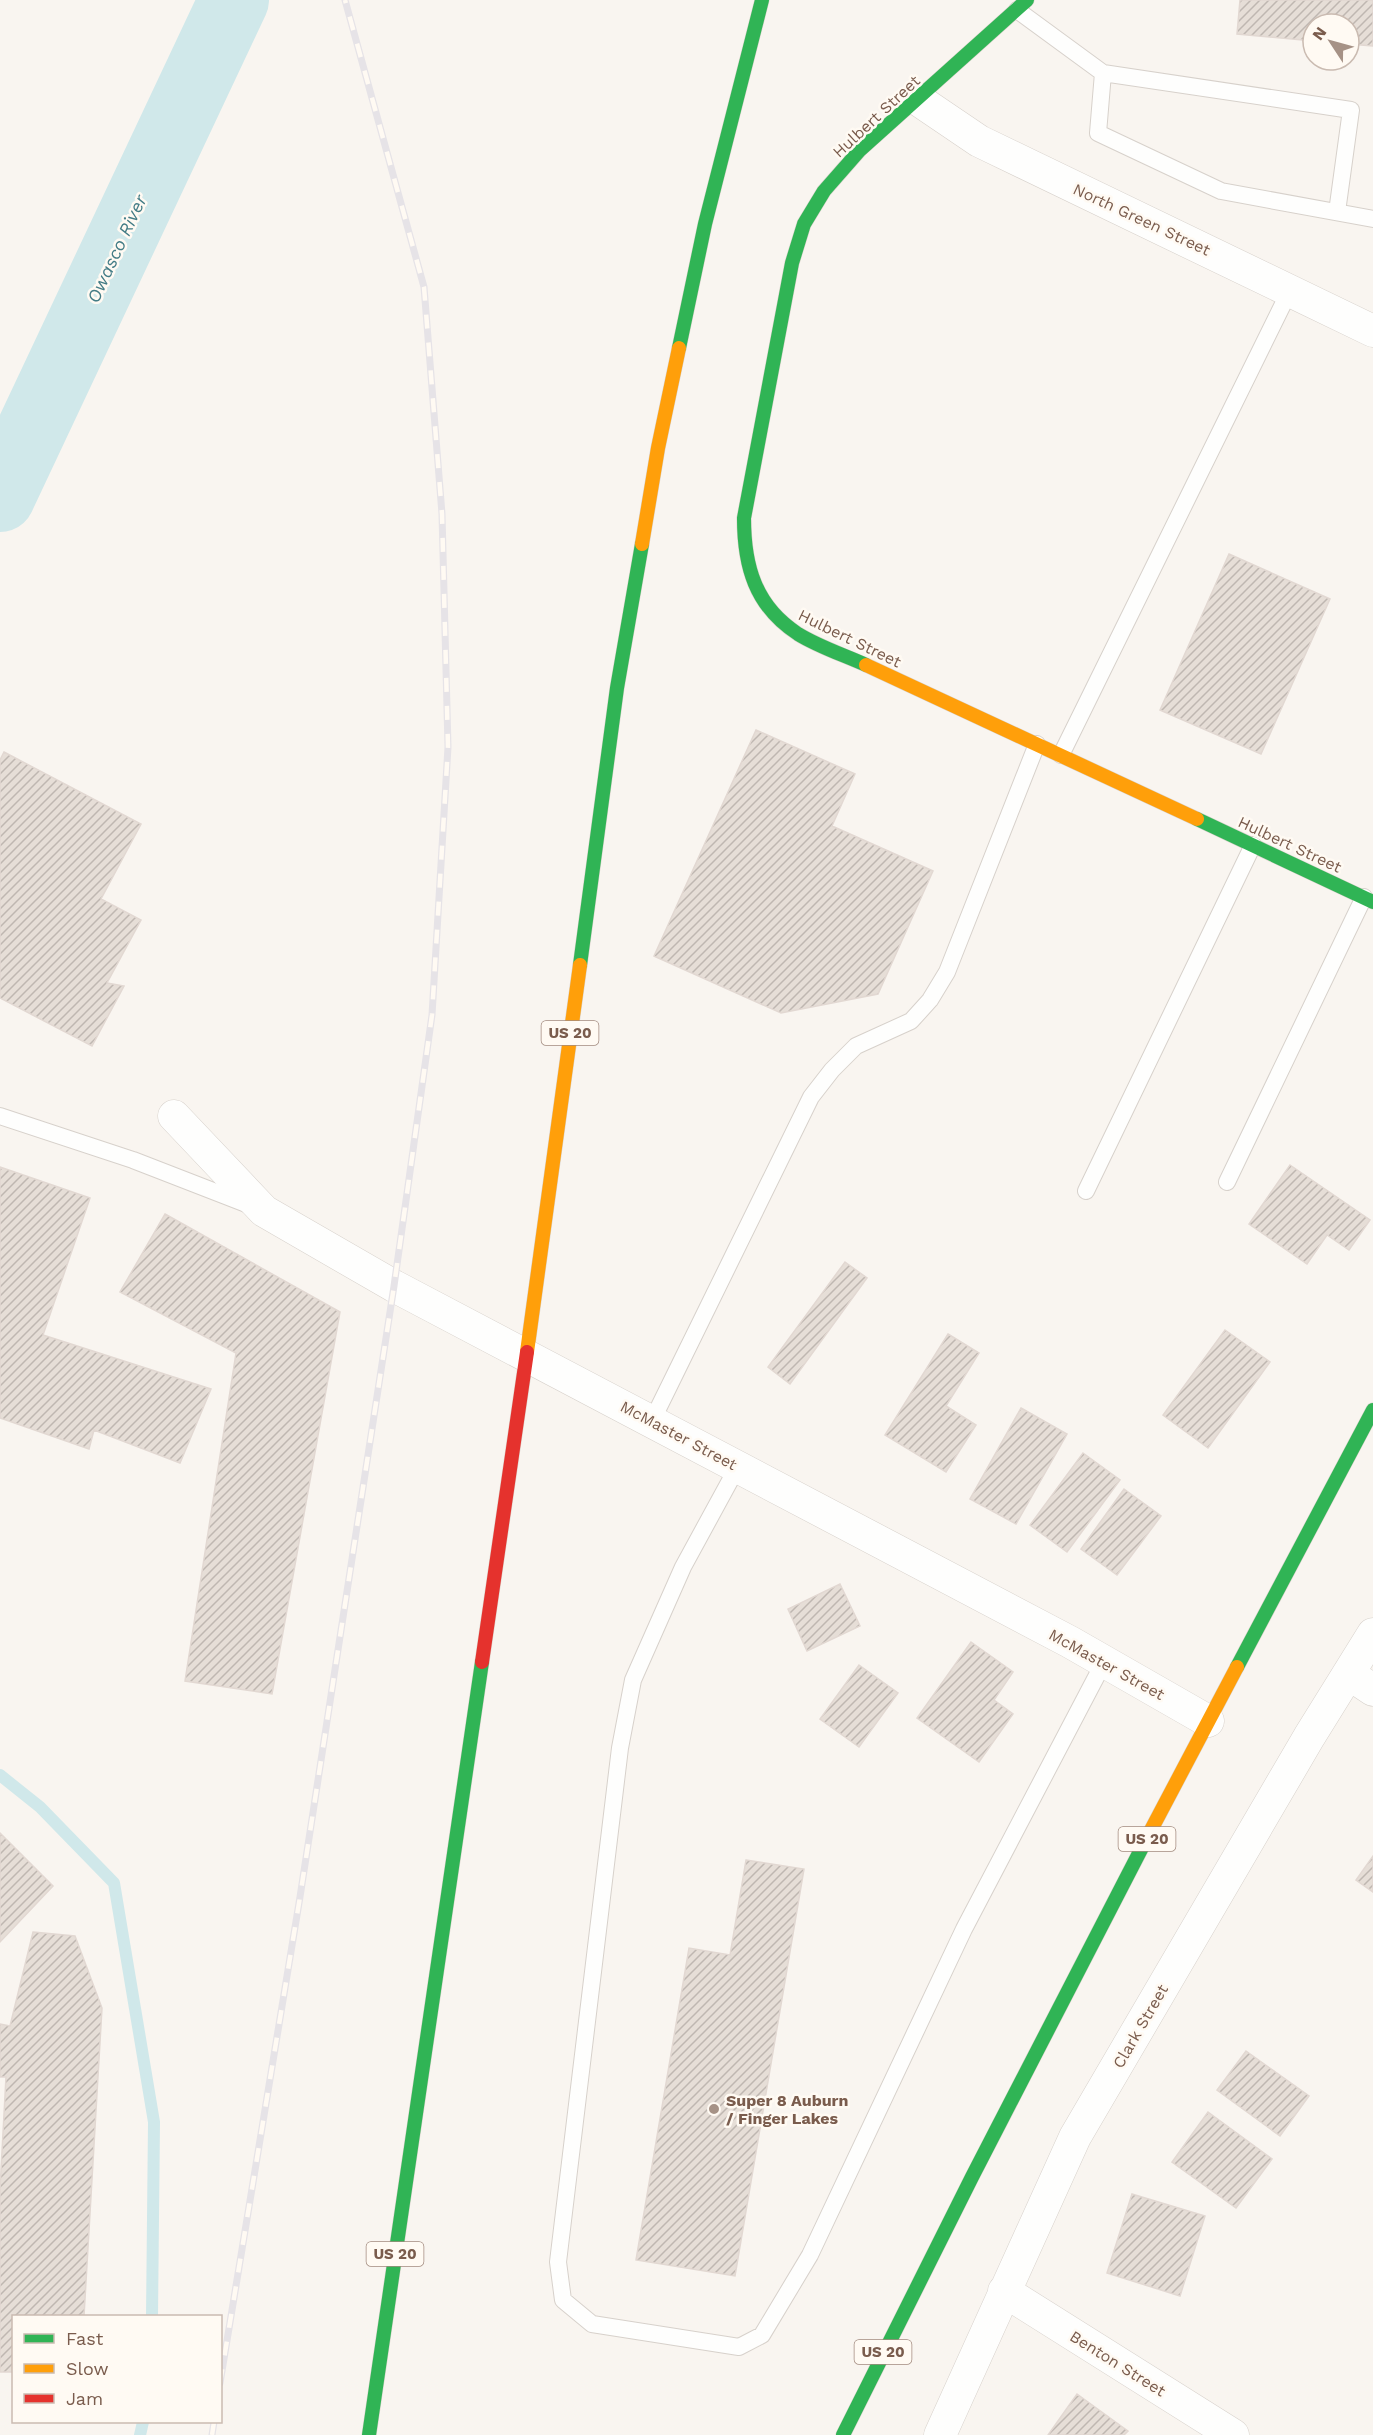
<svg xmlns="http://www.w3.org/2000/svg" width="1373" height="2435" viewBox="0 0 1373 2435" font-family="'Work Sans',sans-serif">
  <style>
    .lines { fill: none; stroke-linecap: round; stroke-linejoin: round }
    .stream { stroke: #d0e8ea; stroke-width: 12 }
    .river { stroke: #d0e8ea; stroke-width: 70 }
    .building { fill: url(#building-hatch); stroke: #e2d8d2; stroke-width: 1.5 }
    .lane-casing { stroke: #d7d1cb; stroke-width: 18 }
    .street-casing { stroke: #d7d1cb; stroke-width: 33 }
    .fast-casing { stroke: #d9d2cb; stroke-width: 15 }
    .slow-casing { stroke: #d9d2cb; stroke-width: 15 }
    .jam-casing { stroke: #d9d2cb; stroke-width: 15 }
    .lane { stroke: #fefefd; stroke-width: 16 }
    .street { stroke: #fefefd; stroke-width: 32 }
    .fast { stroke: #30b455; stroke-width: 14 }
    .slow { stroke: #ff9f0a; stroke-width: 14 }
    .jam { stroke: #e5322d; stroke-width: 14 }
    .rail-casing { stroke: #e6e3e7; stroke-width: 7 }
    .rail { stroke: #fffaf3; stroke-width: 4.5; stroke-dasharray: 14; stroke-linecap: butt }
    .poi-dot { fill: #a69286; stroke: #fffaf3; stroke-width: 2 }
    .labels { text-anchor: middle; stroke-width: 5; stroke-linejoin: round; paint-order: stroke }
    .shield { fill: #fffaf3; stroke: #a28b7f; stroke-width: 1.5 }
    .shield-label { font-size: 15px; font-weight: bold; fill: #7a5c4d }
    .street-label { font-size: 16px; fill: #7a5c4d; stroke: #fffaf3 }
    .poi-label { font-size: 16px; font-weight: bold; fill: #7a5c4d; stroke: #fffaf3; text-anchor: start }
    .water-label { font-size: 18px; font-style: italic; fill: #437c86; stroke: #fffaf3 }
  </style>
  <defs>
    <pattern id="building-hatch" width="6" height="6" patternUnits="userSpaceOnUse" patternTransform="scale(1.5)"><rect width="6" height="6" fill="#e6ded7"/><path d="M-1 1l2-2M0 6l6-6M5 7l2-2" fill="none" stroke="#bfb7b1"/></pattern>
  </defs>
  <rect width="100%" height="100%" fill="#f9f5f0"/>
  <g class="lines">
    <path class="stream" d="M 0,1775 L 40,1807 L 114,1883 L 154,2122 L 152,2316
      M 140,2435 L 143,2422"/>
    <path class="river" d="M 0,497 L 234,0"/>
  </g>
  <path class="building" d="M 1240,0 L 1373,0 L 1373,46 L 1349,44 L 1349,24 L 1313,24 L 1313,41 L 1237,34 Z
    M 1229,554 L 1330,599 L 1261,754 L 1160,710 Z
    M 756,730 L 855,774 L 832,826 L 933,871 L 878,994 L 781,1013 L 654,956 Z
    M 4,752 L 141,824 L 101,899 L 141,920 L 107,983 L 124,986 L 92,1046 L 0,998 L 0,760 Z
    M 1290,1165 L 1370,1220 L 1349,1250 L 1327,1235 L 1307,1264 L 1249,1224 Z
    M 0,1167 L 90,1198 L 43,1335 L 211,1389 L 180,1463 L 94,1430 L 89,1449 L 0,1418 Z
    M 165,1214 L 340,1312 L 272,1694 L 185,1681 L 236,1353 L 120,1292 Z
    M 845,1262 L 867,1278 L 790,1384 L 768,1367 Z
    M 1225,1330 L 1270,1362 L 1208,1448 L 1163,1415 Z
    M 948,1334 L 979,1353 L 946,1406 L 976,1425 L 946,1472 L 885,1435 Z
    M 1021,1408 L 1067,1434 L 1016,1524 L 970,1499 Z
    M 1083,1453 L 1120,1480 L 1067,1552 L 1030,1525 Z
    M 1124,1489 L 1161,1516 L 1117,1575 L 1081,1549 Z
    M 840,1584 L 860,1626 L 807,1651 L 788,1609 Z
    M 971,1642 L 1013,1672 L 994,1700 L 1013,1714 L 979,1762 L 917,1718 Z
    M 859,1665 L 898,1693 L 859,1747 L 820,1719 Z
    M 0,1833 L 53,1886 L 0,1942 Z
    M 1373,1856 L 1373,1892 L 1356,1880 Z
    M 746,1860 L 804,1869 L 735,2276 L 636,2260 L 689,1948 L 730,1955 Z
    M 33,1932 L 75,1936 L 102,2008 L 84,2316 L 14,2316 L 14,2372 L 0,2372 L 0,2189 L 6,2077 L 0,2077 L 0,2024 L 10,2026 Z
    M 1246,2051 L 1309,2096 L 1280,2136 L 1217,2090 Z
    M 1208,2112 L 1272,2159 L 1236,2208 L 1172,2162 Z
    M 1132,2194 L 1205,2216 L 1180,2296 L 1107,2273 Z
    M 1077,2394 L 1128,2431 L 1124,2435 L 1048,2435 Z"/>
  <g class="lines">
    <defs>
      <path id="lane" d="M 1017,10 L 1103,73 L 1351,110 L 1337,212
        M 1103,73 L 1098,133 L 1221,191 L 1373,219
        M 1061,755 L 1290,290
        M 0,1116 L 133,1160 L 249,1205
        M 1227,1182 L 1364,897
        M 1086,1191 L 1253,845
        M 652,1421 L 811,1097 L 832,1070 L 856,1046 L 911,1021 L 930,1000 L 947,972 L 1037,744
        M 738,1466 L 683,1567 L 633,1680 L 620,1748 L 558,2262 L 563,2300 L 592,2324 L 739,2347 L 762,2335 L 810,2255 L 964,1929 L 1104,1662"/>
      <path id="street" d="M 917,99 L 979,141 L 1373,331
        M 174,1116 L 264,1211 L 394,1286 L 1070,1642 L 1208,1721
        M 1349,1674 L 1373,1690
        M 1004,2291 L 1233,2435
        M 940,2435 L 1075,2137 L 1309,1737 L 1373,1634"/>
      <path id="fast" d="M 679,348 L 705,224 L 762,0
        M 866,665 C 844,655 819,647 798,634 C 755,606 744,566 744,518 L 792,263 L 804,224 L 824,191 L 860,150 L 1027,0
        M 1197,819 L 1373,902
        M 580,965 L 617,688 L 642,544
        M 1237,1667 L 1373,1410
        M 369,2435 L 482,1662
        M 843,2435 L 972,2177 L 1150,1832"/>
      <path id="slow" d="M 642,544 L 658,448 L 679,348
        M 866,665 L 1197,819
        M 527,1352 L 580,965
        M 1150,1832 L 1237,1667"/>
      <path id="jam" d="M 482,1662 L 527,1352"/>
    </defs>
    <use href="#lane" class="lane-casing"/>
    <use href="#street" class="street-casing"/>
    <use href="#fast" class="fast-casing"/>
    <use href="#slow" class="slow-casing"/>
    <use href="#jam" class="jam-casing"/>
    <use href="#lane" class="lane"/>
    <use href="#street" class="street"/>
    <use href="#fast" class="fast"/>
    <use href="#slow" class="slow"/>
    <use href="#jam" class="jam"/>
    <defs>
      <path id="rail" d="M 220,2383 L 300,1897 L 394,1286 L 432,1015 L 448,747 L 442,514 L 424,287 L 345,0
        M 212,2435 L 214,2422"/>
    </defs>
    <use href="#rail" class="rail-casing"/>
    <use href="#rail" class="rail"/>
  </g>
  <circle class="poi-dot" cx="714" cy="2109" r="6"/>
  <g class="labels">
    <g class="shield">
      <rect x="541.5" y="1021" width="57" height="24" rx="4.5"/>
      <rect x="1118.5" y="1827" width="57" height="24" rx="4.5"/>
      <rect x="366.5" y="2242" width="57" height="24" rx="4.5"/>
      <rect x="854.5" y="2340" width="57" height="24" rx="4.5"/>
    </g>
    <g class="shield-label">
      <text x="570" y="1038">US 20</text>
      <text x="1147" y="1844">US 20</text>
      <text x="395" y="2259">US 20</text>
      <text x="883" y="2357">US 20</text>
    </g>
    <g class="street-label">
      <text transform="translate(876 116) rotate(-43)" y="6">Hulbert Street</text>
      <text transform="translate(1142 219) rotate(25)" y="6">North Green Street</text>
      <text transform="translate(850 638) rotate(26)" y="6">Hulbert Street</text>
      <text transform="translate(1290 844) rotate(25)" y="6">Hulbert Street</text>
      <text transform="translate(679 1435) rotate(28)" y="6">McMaster Street</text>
      <text transform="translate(1107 1664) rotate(29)" y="6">McMaster Street</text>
      <text transform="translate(1140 2026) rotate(-60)" y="6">Clark Street</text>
      <text transform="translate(1118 2363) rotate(32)" y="6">Benton Street</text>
    </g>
    <g class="poi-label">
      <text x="726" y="2106">Super 8 Auburn<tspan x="726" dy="18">/ Finger Lakes</tspan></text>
    </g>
    <g class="water-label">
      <text transform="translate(117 249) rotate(-65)" y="6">Owasco River</text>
    </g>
  </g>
  <rect x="12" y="2315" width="210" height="108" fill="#fffaf3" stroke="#cabbb1" stroke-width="1.5"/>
  <rect x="24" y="2334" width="30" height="9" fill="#30b455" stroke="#cabbb1" stroke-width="1.5"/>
  <text x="66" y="2345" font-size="18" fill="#7a5c4d">Fast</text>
  <rect x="24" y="2364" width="30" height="9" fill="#ff9f0a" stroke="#cabbb1" stroke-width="1.5"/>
  <text x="66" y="2375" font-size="18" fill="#7a5c4d">Slow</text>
  <rect x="24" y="2394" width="30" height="9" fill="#e5322d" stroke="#cabbb1" stroke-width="1.5"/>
  <text x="66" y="2405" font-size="18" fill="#7a5c4d">Jam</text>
  <g transform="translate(1331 42) rotate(306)"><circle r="28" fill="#fffaf3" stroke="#cabbb1" stroke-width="1.5"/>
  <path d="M0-4.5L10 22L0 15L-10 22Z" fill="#a69286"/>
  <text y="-9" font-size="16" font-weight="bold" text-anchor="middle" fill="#7a5c4d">N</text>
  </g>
</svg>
